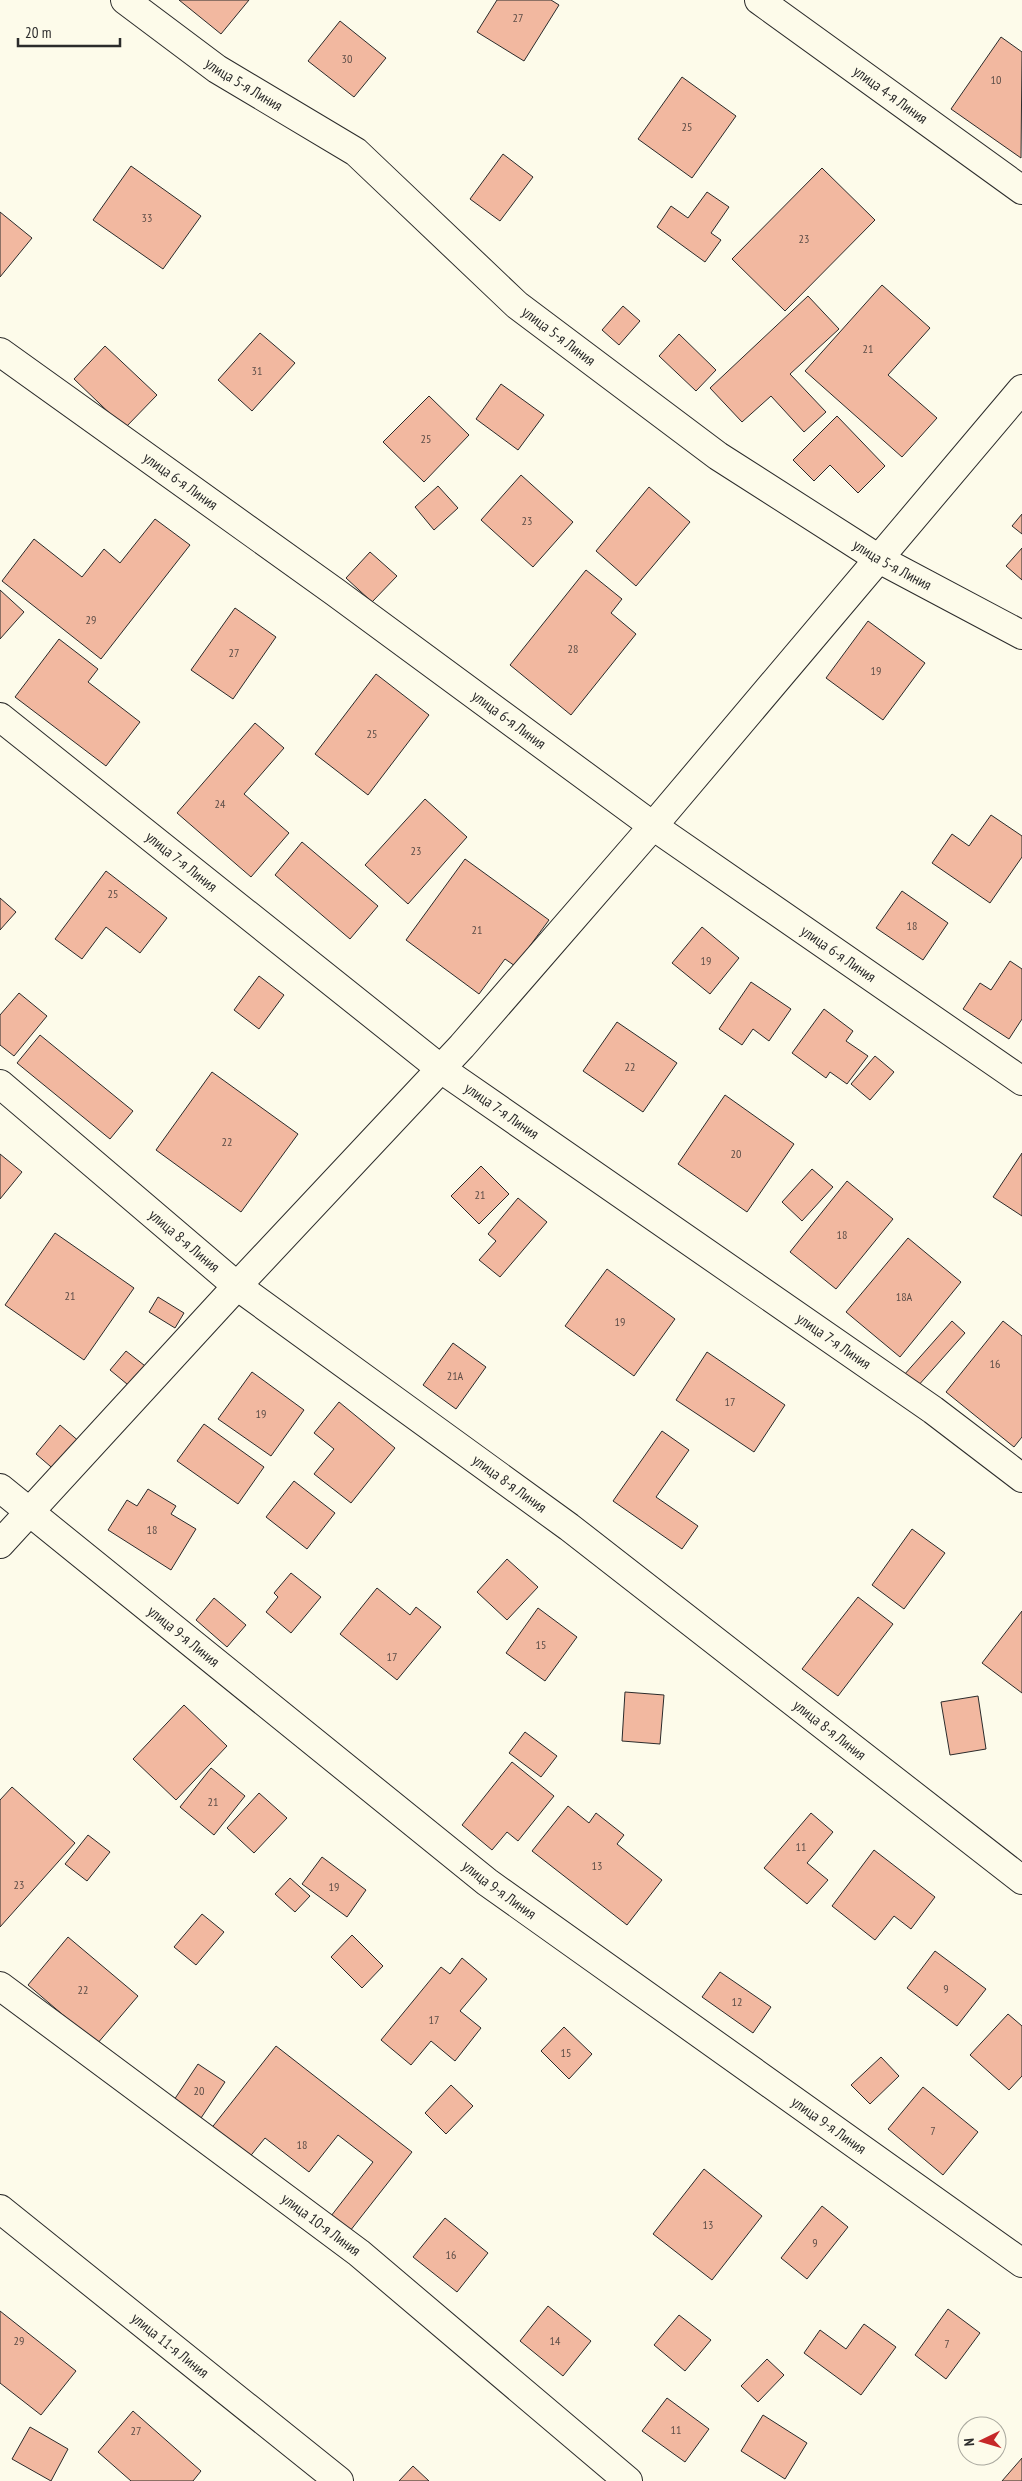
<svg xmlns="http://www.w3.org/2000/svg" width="1022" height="2481" viewBox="0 0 1022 2481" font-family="'PT Sans Narrow',sans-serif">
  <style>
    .building { fill: #f2b8a0; stroke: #2b2b2b }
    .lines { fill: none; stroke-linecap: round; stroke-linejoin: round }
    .street-casing { stroke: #2b2b2b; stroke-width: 30 }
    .secondary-casing { stroke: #2b2b2b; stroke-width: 30 }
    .street { stroke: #fdfbea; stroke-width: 28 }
    .secondary { stroke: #fdfbea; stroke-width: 28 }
    .labels { text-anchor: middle; stroke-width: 4; stroke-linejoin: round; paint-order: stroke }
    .number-label { font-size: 12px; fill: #5d4e48 }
    .street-label { font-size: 15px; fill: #2b2b2b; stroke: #fdfbea }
  </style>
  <rect width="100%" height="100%" fill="#fdfbea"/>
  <path class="building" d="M 179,0 L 249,0 L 221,34 Z
    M 497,0 L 551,0 L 559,5 L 524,61 L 477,32 Z
    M 340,21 L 386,58 L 354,97 L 308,61 Z
    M 1001,37 L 1022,52 L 1021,158 L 951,109 Z
    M 682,77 L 736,116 L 692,178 L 638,139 Z
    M 503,154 L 533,177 L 500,221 L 470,199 Z
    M 131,166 L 201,216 L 163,269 L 93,220 Z
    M 822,168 L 875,220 L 785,311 L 732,259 Z
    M 707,192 L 729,207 L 711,233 L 721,240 L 705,262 L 657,227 L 671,206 L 688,218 Z
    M 0,212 L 32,238 L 0,277 Z
    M 882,285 L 930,328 L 888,375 L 937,418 L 902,457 L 805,371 Z
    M 808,296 L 839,329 L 790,374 L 826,412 L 804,432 L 771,396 L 742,422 L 710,388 Z
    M 623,306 L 640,321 L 619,345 L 602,330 Z
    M 260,333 L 295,363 L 252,411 L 218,380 Z
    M 679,334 L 716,370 L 696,391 L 659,356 Z
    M 105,346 L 157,395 L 125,428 L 74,379 Z
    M 501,384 L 544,415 L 518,450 L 476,419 Z
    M 429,396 L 469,435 L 424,482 L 383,442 Z
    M 837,416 L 885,466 L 858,493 L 830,465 L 814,481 L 793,460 Z
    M 521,475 L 573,522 L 533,567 L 481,520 Z
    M 438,486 L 458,508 L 434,530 L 415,507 Z
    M 649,487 L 690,522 L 636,586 L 596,551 Z
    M 1022,514 L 1022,534 L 1012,526 Z
    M 155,519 L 190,545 L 101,659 L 2,581 L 34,539 L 82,577 L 104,549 L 120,563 Z
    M 1022,548 L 1022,580 L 1006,566 Z
    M 370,552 L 397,576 L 372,602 L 346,578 Z
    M 586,570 L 622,599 L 611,613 L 636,634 L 571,715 L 510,665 Z
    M 0,590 L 24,612 L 0,639 Z
    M 235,608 L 276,637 L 233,699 L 191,670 Z
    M 868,621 L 925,663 L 883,720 L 826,678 Z
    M 59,639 L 98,669 L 88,682 L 140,722 L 106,766 L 15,697 Z
    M 376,674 L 429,715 L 368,795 L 315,754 Z
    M 255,723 L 284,748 L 244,794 L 289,833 L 251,877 L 177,813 Z
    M 425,799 L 467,837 L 408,904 L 365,865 Z
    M 991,815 L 1022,836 L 1022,857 L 990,903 L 932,863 L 952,834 L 969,846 Z
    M 302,842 L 378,906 L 350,939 L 275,875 Z
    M 465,859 L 549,920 L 515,966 L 505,959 L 479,994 L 406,940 Z
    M 106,871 L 167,918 L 140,953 L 106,927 L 82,959 L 55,939 Z
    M 902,891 L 948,923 L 923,960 L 876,928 Z
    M 0,898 L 16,912 L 0,930 Z
    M 702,927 L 739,958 L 710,994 L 672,963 Z
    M 1010,961 L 1022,969 L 1022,1019 L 1009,1039 L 963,1009 L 980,983 L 991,990 Z
    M 259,976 L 284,995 L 259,1029 L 234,1010 Z
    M 751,982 L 791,1009 L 769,1041 L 753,1029 L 742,1045 L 719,1029 Z
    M 19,993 L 47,1016 L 14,1056 L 0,1045 L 0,1015 Z
    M 824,1009 L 853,1031 L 846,1041 L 868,1056 L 847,1084 L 830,1072 L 826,1078 L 792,1053 Z
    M 617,1022 L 677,1063 L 643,1112 L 583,1071 Z
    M 40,1035 L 133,1111 L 110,1139 L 17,1063 Z
    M 875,1056 L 894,1072 L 870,1100 L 851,1084 Z
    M 212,1072 L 298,1134 L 241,1212 L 156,1150 Z
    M 725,1095 L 794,1144 L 747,1212 L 678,1164 Z
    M 1022,1153 L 1022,1216 L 993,1197 Z
    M 0,1154 L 22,1172 L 0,1199 Z
    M 481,1166 L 509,1194 L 479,1224 L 451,1196 Z
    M 812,1169 L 833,1187 L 802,1221 L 782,1202 Z
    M 847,1181 L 893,1219 L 836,1289 L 790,1252 Z
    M 518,1198 L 547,1222 L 500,1277 L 479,1260 L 496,1241 L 488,1234 Z
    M 55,1233 L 134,1288 L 84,1360 L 5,1305 Z
    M 908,1238 L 961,1282 L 900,1357 L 846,1312 Z
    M 607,1269 L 675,1319 L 634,1376 L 565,1326 Z
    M 158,1297 L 184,1313 L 175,1328 L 149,1312 Z
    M 952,1321 L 965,1333 L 917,1387 L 904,1375 Z
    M 1003,1321 L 1022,1336 L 1022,1437 L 1014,1447 L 946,1392 Z
    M 453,1343 L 486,1367 L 456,1409 L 423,1385 Z
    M 126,1351 L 149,1369 L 133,1389 L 110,1370 Z
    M 707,1352 L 785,1405 L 754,1452 L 676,1400 Z
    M 252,1372 L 304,1410 L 271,1456 L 218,1419 Z
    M 339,1402 L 395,1448 L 351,1503 L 314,1474 L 334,1449 L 314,1433 Z
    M 204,1424 L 264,1467 L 238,1504 L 177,1461 Z
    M 60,1425 L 81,1443 L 57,1472 L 36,1454 Z
    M 662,1431 L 689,1450 L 656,1497 L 698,1526 L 682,1549 L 613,1501 Z
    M 294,1481 L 335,1513 L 307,1549 L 266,1517 Z
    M 148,1489 L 176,1506 L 171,1514 L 196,1529 L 171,1570 L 108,1530 L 127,1500 L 137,1506 Z
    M 912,1529 L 945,1553 L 904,1609 L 872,1585 Z
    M 507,1559 L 538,1587 L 507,1620 L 477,1592 Z
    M 291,1573 L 321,1597 L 291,1633 L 266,1612 L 278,1597 L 274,1593 Z
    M 377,1588 L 410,1615 L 416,1607 L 441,1627 L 397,1680 L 340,1634 Z
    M 858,1597 L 893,1624 L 838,1696 L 802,1669 Z
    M 214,1598 L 246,1625 L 227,1647 L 196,1620 Z
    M 538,1608 L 577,1637 L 545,1681 L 506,1653 Z
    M 1022,1611 L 1022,1693 L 982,1663 Z
    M 625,1692 L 664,1695 L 660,1744 L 622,1741 Z
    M 978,1696 L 986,1749 L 950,1755 L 941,1702 Z
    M 184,1705 L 227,1746 L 176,1800 L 133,1759 Z
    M 525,1732 L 557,1756 L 541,1777 L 509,1753 Z
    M 512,1762 L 554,1796 L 518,1841 L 507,1832 L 492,1850 L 462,1825 Z
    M 211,1768 L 245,1796 L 214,1835 L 180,1807 Z
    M 12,1787 L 75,1843 L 0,1927 L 0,1800 Z
    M 259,1793 L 287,1818 L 254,1853 L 227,1828 Z
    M 568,1806 L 589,1823 L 596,1813 L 624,1835 L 617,1844 L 662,1880 L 627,1925 L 532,1851 Z
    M 811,1813 L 833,1832 L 807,1863 L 828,1880 L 807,1904 L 764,1868 Z
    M 88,1835 L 110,1852 L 87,1881 L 65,1864 Z
    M 874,1850 L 935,1897 L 911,1929 L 894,1916 L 875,1940 L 832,1906 Z
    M 322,1857 L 366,1890 L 347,1917 L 302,1884 Z
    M 290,1878 L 310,1896 L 295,1912 L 275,1894 Z
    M 202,1914 L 224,1932 L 196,1965 L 174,1947 Z
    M 352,1935 L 383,1966 L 362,1988 L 331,1957 Z
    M 68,1937 L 138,1996 L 97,2044 L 28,1985 Z
    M 935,1951 L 986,1989 L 957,2026 L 907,1988 Z
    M 462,1958 L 487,1979 L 460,2011 L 481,2028 L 455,2061 L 431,2041 L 411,2065 L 381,2040 L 441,1967 L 450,1974 Z
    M 720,1972 L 771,2007 L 753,2033 L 702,1997 Z
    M 1008,2014 L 1022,2026 L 1022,2076 L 1009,2090 L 970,2055 Z
    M 564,2027 L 592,2054 L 569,2079 L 541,2051 Z
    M 276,2046 L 412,2152 L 350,2231 L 331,2216 L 373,2162 L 338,2135 L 309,2172 L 265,2138 L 248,2159 L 210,2130 Z
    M 881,2057 L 899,2076 L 870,2104 L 851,2085 Z
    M 198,2064 L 225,2082 L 201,2118 L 174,2100 Z
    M 451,2085 L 473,2106 L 446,2134 L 425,2113 Z
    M 923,2087 L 978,2132 L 943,2175 L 888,2129 Z
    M 704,2169 L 762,2216 L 712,2280 L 653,2234 Z
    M 822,2206 L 848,2227 L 807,2279 L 781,2258 Z
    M 445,2218 L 488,2253 L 457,2292 L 413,2257 Z
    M 548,2306 L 591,2341 L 563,2376 L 520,2341 Z
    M 948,2309 L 980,2333 L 946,2379 L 915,2355 Z
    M 0,2311 L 76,2371 L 41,2415 L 0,2383 Z
    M 679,2315 L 711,2340 L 685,2371 L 654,2345 Z
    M 864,2324 L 896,2347 L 861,2395 L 804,2353 L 820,2330 L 846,2349 Z
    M 767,2359 L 784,2375 L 758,2402 L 741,2386 Z
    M 667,2398 L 709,2429 L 685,2462 L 642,2431 Z
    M 133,2411 L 201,2471 L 193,2481 L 131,2481 L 98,2452 Z
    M 763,2415 L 807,2443 L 785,2479 L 741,2451 Z
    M 30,2427 L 68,2449 L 51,2481 L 12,2459 Z
    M 1022,2458 L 1022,2481 L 1002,2481 Z
    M 413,2466 L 429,2481 L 399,2481 Z"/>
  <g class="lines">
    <defs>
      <g id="street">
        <path id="s1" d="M 125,0 L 217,69 L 356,152 L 517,305 L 718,456 L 879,559 L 1022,635"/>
        <path id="s2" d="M 0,352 L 335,592 L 653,826 L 1022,1081"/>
        <path id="s3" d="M 0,717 L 441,1069 L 933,1410 L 1022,1478"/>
        <path id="s4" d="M 0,1084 L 237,1286 L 569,1527 L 1022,1880"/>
        <path id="s5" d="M 0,1488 L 487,1882 L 1022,2263"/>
        <path d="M 0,1544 L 237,1286 L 462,1046 L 653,826 L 1022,389"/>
        <path id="s6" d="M 0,1986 L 359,2253 L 628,2481"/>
        <path id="s7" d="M 0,2209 L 339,2481"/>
      </g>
      <g id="secondary">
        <path id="s8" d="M 759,0 L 1022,190"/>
      </g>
    </defs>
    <use href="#street" class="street-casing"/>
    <use href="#secondary" class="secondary-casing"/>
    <use href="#street" class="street"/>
    <use href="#secondary" class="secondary"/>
  </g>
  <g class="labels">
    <g class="number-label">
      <text x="518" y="22">27</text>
      <text x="347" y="63">30</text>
      <text x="996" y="84">10</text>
      <text x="687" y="131">25</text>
      <text x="147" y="222">33</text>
      <text x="804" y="243">23</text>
      <text x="868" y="353">21</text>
      <text x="257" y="375">31</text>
      <text x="426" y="443">25</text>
      <text x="527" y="525">23</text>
      <text x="91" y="624">29</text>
      <text x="573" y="653">28</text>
      <text x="234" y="657">27</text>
      <text x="876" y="675">19</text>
      <text x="372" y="738">25</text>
      <text x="220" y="808">24</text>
      <text x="416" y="855">23</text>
      <text x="113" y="898">25</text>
      <text x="912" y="930">18</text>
      <text x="477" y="934">21</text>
      <text x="706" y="965">19</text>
      <text x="630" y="1071">22</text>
      <text x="227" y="1146">22</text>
      <text x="736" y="1158">20</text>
      <text x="480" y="1199">21</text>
      <text x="842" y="1239">18</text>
      <text x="70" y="1300">21</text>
      <text x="904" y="1301">18А</text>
      <text x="620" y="1326">19</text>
      <text x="995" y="1368">16</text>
      <text x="455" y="1380">21А</text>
      <text x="730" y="1406">17</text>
      <text x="261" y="1418">19</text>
      <text x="152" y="1534">18</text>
      <text x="541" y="1649">15</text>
      <text x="392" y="1661">17</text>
      <text x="213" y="1806">21</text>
      <text x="801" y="1851">11</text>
      <text x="597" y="1870">13</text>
      <text x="19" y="1889">23</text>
      <text x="334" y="1891">19</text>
      <text x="946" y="1993">9</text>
      <text x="83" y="1994">22</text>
      <text x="737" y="2006">12</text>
      <text x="434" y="2024">17</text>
      <text x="566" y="2057">15</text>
      <text x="199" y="2095">20</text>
      <text x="933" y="2135">7</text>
      <text x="302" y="2149">18</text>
      <text x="708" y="2229">13</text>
      <text x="815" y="2247">9</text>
      <text x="451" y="2259">16</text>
      <text x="19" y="2345">29</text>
      <text x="555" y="2345">14</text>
      <text x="947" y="2348">7</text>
      <text x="676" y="2434">11</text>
      <text x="136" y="2435">27</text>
    </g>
    <g class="street-label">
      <text dy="5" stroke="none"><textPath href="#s1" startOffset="146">улица 5-я Линия</textPath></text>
      <text dy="5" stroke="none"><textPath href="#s8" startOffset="162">улица 4-я Линия</textPath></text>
      <text dy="5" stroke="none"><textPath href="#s1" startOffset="551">улица 5-я Линия</textPath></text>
      <text dy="5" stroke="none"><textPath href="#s2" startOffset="222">улица 6-я Линия</textPath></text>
      <text dy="5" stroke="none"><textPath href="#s1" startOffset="956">улица 5-я Линия</textPath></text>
      <text dy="5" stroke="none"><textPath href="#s2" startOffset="628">улица 6-я Линия</textPath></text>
      <text dy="5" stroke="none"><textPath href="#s3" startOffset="232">улица 7-я Линия</textPath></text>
      <text dy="5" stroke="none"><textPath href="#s2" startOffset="1032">улица 6-я Линия</textPath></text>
      <text dy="5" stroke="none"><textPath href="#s3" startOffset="638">улица 7-я Линия</textPath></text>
      <text dy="5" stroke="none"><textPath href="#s4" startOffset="242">улица 8-я Линия</textPath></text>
      <text dy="5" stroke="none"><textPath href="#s3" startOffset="1042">улица 7-я Линия</textPath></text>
      <text dy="5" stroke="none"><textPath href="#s4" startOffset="648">улица 8-я Линия</textPath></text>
      <text dy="5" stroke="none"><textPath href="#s5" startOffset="236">улица 9-я Линия</textPath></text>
      <text dy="5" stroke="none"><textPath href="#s4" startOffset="1052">улица 8-я Линия</textPath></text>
      <text dy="5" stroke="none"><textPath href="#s5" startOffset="641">улица 9-я Линия</textPath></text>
      <text dy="5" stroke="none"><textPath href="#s5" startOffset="1046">улица 9-я Линия</textPath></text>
      <text dy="5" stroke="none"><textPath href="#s6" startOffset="400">улица 10-я Линия</textPath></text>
      <text dy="5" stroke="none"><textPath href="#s7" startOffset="218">улица 11-я Линия</textPath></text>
    </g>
  </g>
  <g transform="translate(982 2441) rotate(265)"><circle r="24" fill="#fdfbea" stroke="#a9a89e"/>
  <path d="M0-4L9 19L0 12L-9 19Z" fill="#c62828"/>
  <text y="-8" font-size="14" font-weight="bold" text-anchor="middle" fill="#2b2b2b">N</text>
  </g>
  <path d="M18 38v8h102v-8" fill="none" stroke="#2b2b2b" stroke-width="2.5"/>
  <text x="25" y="38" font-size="15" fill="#2b2b2b" stroke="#fdfbea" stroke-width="4" paint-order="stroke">20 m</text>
</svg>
